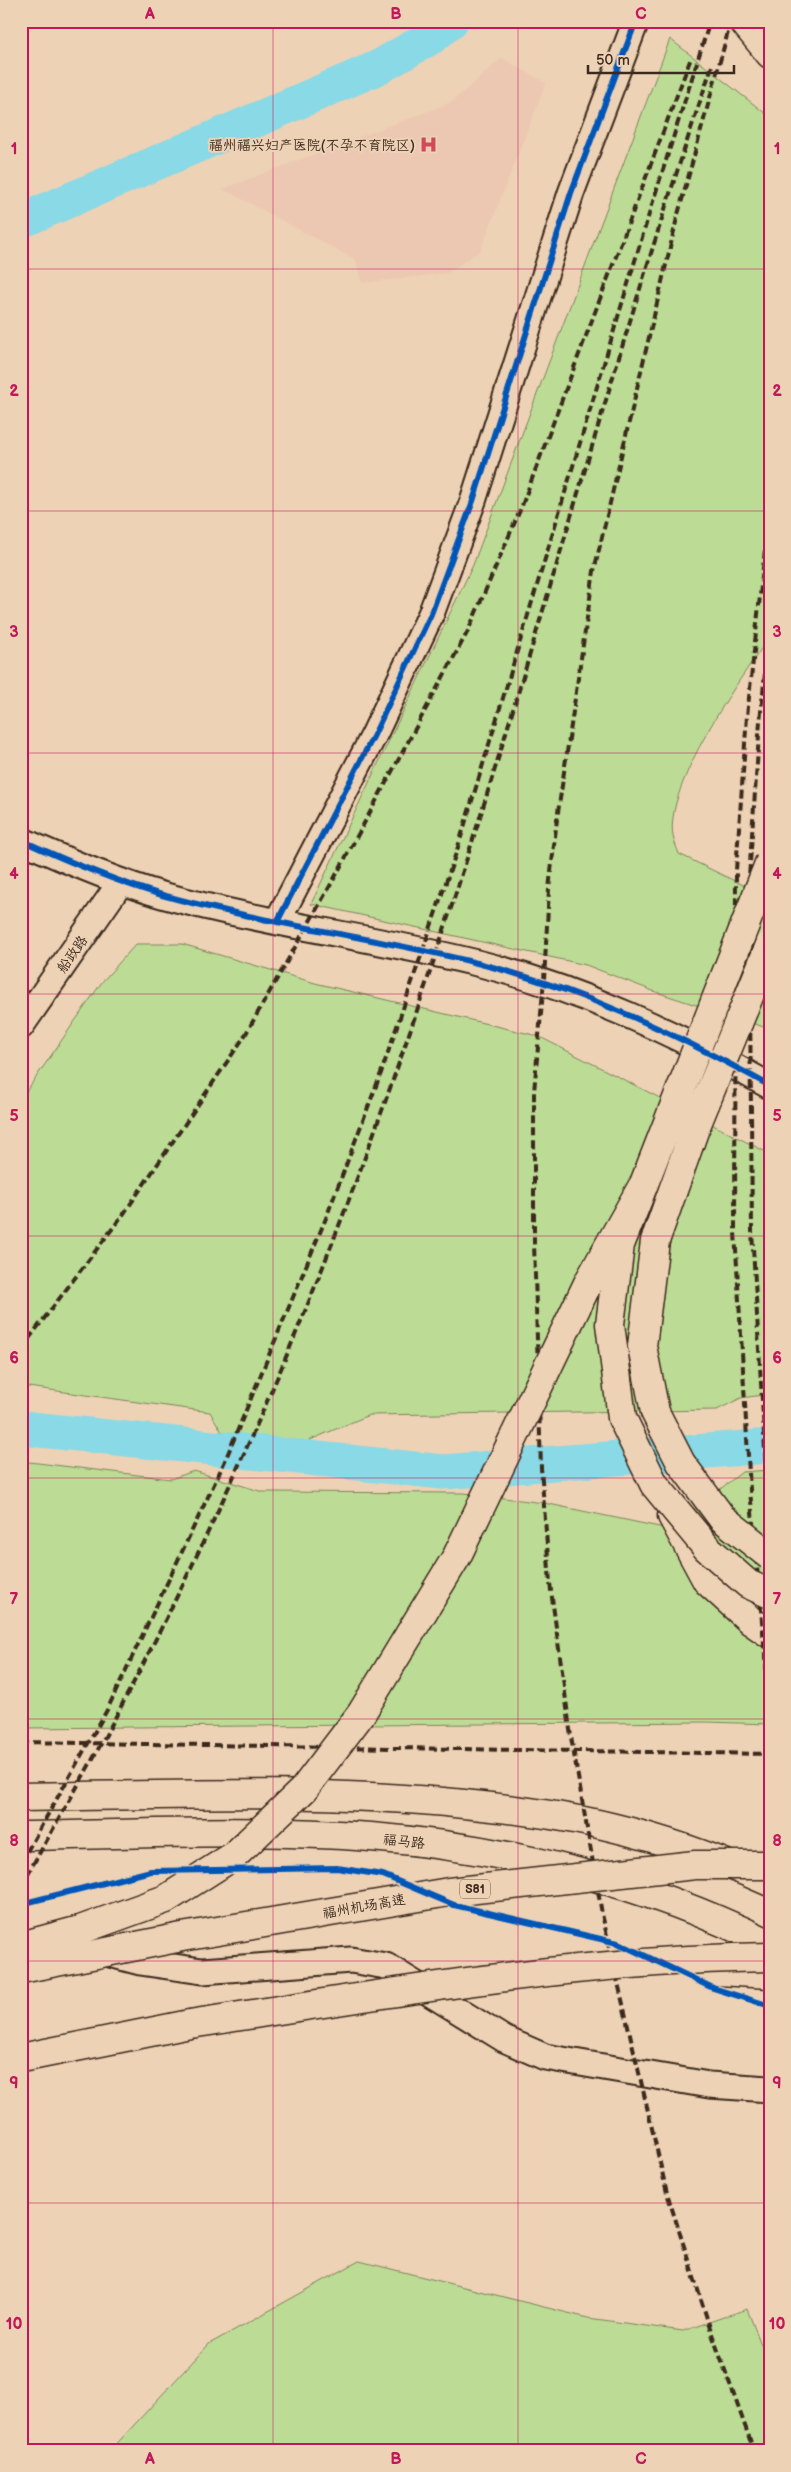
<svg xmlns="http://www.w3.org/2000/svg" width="791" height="2472" viewBox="0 0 791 2472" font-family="'Balsamiq Sans','LXGW WenKai TC',sans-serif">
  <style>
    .built { fill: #ecc7b2 }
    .green { fill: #bcdc95; stroke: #7c835a }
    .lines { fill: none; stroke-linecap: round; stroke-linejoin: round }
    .river { stroke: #89d9e6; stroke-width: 35 }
    .tertiary-casing { stroke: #3b2a1e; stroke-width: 29 }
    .secondary-casing { stroke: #3b2a1e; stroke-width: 31 }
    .primary-casing { stroke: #3b2a1e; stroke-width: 31 }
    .trunk-casing { stroke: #3b2a1e; stroke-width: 31 }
    .motorway-casing { stroke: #3b2a1e; stroke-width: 31 }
    .tertiary { stroke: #eed2b5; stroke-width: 25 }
    .secondary { stroke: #eed2b5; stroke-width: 28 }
    .primary { stroke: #eed2b5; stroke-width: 28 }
    .trunk { stroke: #eed2b5; stroke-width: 28 }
    .motorway { stroke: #eed2b5; stroke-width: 28 }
    .rail { stroke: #3b2a1e; stroke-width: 4; stroke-dasharray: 8 4; stroke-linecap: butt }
    .trunk-bridge-casing { stroke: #3b2a1e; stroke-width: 31; stroke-linecap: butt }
    .motorway-bridge-casing { stroke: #3b2a1e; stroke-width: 31; stroke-linecap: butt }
    .trunk-bridge { stroke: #eed2b5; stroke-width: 28 }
    .motorway-bridge { stroke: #eed2b5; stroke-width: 28 }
    .cycleway-casing { stroke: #eed2b5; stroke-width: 9 }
    .cycleway { stroke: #0057b8; stroke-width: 6 }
    .grid { fill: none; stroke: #c2185b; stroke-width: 1; stroke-opacity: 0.55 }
    .labels { text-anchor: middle; stroke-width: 4; stroke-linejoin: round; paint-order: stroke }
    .shield { fill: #eed2b5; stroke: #715c4b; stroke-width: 1 }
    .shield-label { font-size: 12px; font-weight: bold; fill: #3b2a1e }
    .poi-label { font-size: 14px; fill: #3b2a1e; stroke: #eed2b5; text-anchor: end }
    .street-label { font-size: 14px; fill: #3b2a1e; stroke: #eed2b5 }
    .neatline { fill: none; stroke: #c2185b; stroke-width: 2 }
    .grid-label { font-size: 16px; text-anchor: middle; font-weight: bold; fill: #c2185b }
  </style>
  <rect width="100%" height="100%" fill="#eed2b5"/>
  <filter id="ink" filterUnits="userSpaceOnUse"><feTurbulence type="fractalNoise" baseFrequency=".02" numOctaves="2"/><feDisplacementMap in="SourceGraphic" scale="10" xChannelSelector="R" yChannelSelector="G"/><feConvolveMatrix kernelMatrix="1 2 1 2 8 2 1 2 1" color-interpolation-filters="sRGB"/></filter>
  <g filter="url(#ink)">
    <path class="built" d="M 502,58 L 546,83 L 480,251 L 447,273 L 362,283 L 356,260 L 223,189 L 452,102 Z"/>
    <path class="green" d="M 670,39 L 770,117 L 770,637 C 740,677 664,787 673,836 C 674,842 677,848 679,854 L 770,898 L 770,1029 L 653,991 L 586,965 L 311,904 L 473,565 Z
      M 136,944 L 182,944 L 315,983 L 538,1036 L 770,1154 L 770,1394 L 741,1398 L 717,1410 L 369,1415 L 303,1443 L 222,1432 L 210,1412 L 21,1386 L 21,1099 L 102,982 Z
      M 21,1461 L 171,1479 L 194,1471 L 263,1492 L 464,1493 L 544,1503 L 669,1529 L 742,1472 L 770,1470 L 770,1724 L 707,1722 L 21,1728 Z
      M 359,2261 L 588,2318 L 683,2331 L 747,2309 L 770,2367 L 770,2451 L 110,2451 L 209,2344 Z"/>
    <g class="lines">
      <path class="river" d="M 21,221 L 379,67 L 433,36 L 451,21
        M 21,1428 L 443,1472 L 770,1446"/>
      <defs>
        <path id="tertiary" d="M 21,840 C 67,861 114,881 162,895 C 266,924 373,937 477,963 C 581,989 677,1034 770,1086
          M 277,922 L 374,735 L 431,614 L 473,501 L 571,193 L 636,21
          M 21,1026 L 121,882
          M 102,1952 L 140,1962 L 202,1971 L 351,1960 L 386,1966 L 504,2039 L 545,2057 L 709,2085 L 770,2089"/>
        <path id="secondary" d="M 764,21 L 770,25"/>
        <path id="primary" d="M 21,1797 C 169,1795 317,1789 464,1804 C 513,1809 563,1815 611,1827 C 666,1840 718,1859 770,1882
          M 21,1836 C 137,1834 255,1828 371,1837 C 508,1848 647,1883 770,1944"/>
        <path id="trunk" d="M 743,21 L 770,54
          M 672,1516 L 707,1581 L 751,1621 L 770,1634
          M 701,1970 L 770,1974"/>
        <path id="motorway" d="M 21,2058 L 190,2024"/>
      </defs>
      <use href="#tertiary" class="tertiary-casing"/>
      <use href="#secondary" class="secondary-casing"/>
      <use href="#primary" class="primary-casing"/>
      <use href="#trunk" class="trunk-casing"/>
      <use href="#motorway" class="motorway-casing"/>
      <use href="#tertiary" class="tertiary"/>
      <use href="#secondary" class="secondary"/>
      <use href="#primary" class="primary"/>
      <use href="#trunk" class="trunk"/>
      <use href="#motorway" class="motorway"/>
      <path class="rail" d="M 731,21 L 677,218 L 594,571 L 557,819 L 549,889 L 544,980 L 534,1092 L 534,1243 L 541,1468 L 550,1583 L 571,1737 L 602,1914 L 667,2193 L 712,2334 L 754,2451
        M 770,503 L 747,716 L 736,870 L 735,1232 L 750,1490 L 770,1709
        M 770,626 L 760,721 L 749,877 L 752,1231 L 770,1535
        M 21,1349 L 125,1212 L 244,1037 L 335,877 L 468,631 L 521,508 L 691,58
        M 21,1742 L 770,1754
        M 21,1862 L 107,1710 L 224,1463 L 326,1218 L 381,1073 L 458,847 L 650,211 L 710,21
        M 21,1886 C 56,1823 93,1761 126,1697 C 206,1544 278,1384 340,1223 C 487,844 582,448 713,63"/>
      <defs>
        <path id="trunk-bridge" d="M 770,861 L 620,1245 L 610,1324 L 622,1418 L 654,1484 L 707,1548 L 748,1584 L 770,1594
          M 770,945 L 694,1131 L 655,1241 L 642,1346 L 655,1412 L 681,1463 L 722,1518 L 770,1556
          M 21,1946 L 80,1930 L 166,1899 L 235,1855 L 304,1789 L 361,1714 L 457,1556 L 589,1281 L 642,1187"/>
        <path id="motorway-bridge" d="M 21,1969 L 182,1937 L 449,1892 L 695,1865 L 770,1865
          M 190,2024 C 382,1994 575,1960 770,1957"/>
      </defs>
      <use href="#trunk-bridge" class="trunk-bridge-casing"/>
      <use href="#motorway-bridge" class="motorway-bridge-casing"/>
      <use href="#trunk-bridge" class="trunk-bridge"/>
      <use href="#motorway-bridge" class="motorway-bridge"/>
      <defs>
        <path id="cycleway" d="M 21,840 C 67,861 114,881 162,895 C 266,924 373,937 477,963 C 581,989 677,1034 770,1086
          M 277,922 L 374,735 L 431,614 L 473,501 L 571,193 L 636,21
          M 21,1904 L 151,1871 L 337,1868 L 383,1875 L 454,1905 L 618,1943 L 713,1988 L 770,2006"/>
      </defs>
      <use href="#cycleway" class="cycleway-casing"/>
      <use href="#cycleway" class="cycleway"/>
    </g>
  </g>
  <path class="grid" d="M 273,21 L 273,2451M 518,21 L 518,2451M 21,269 L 770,269M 21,511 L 770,511M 21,753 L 770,753M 21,994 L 770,994M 21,1236 L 770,1236M 21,1478 L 770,1478M 21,1719 L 770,1719M 21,1961 L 770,1961M 21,2203 L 770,2203"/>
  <defs>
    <symbol id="hospital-bare" viewBox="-9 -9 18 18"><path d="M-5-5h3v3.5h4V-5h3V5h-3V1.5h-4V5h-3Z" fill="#d1495b" stroke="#eed2b5" stroke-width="2.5" paint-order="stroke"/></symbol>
  </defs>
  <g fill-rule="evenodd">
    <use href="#hospital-bare" x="416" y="132" width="25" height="25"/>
  </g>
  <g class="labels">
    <rect class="shield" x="460" y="1879.5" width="30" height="19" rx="4"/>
    <g class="shield-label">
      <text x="475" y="1893">S81</text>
    </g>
    <g class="poi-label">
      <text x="415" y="150">福州福兴妇产医院(不孕不育院区)</text>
    </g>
    <g class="street-label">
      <text transform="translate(72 954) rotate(-55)" y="5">船政路</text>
      <text transform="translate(404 1841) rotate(6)" y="5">福马路</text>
      <text transform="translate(364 1906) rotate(-10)" y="5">福州机场高速</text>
    </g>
  </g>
  <rect width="791" height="2472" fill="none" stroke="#eed2b5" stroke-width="55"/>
  <path d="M588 65v8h146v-8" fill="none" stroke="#3b2a1e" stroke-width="2.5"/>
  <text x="596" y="65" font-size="15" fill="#3b2a1e" stroke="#eed2b5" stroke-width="4" paint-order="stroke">50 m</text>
  <rect x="28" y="28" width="736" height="2416" class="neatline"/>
  <g class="grid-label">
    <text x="150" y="19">A</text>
    <text x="396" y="19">B</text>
    <text x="641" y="19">C</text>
    <text x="14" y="154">1</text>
    <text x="777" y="154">1</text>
    <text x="14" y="396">2</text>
    <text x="777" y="396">2</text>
    <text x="14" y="637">3</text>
    <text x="777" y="637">3</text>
    <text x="14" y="879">4</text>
    <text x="777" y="879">4</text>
    <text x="14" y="1121">5</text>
    <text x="777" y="1121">5</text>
    <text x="14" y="1363">6</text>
    <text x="777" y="1363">6</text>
    <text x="14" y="1604">7</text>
    <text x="777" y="1604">7</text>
    <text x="14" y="1846">8</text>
    <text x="777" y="1846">8</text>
    <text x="14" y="2088">9</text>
    <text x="777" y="2088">9</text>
    <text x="14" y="2329">10</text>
    <text x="777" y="2329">10</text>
    <text x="150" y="2464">A</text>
    <text x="396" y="2464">B</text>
    <text x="641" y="2464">C</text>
  </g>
</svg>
